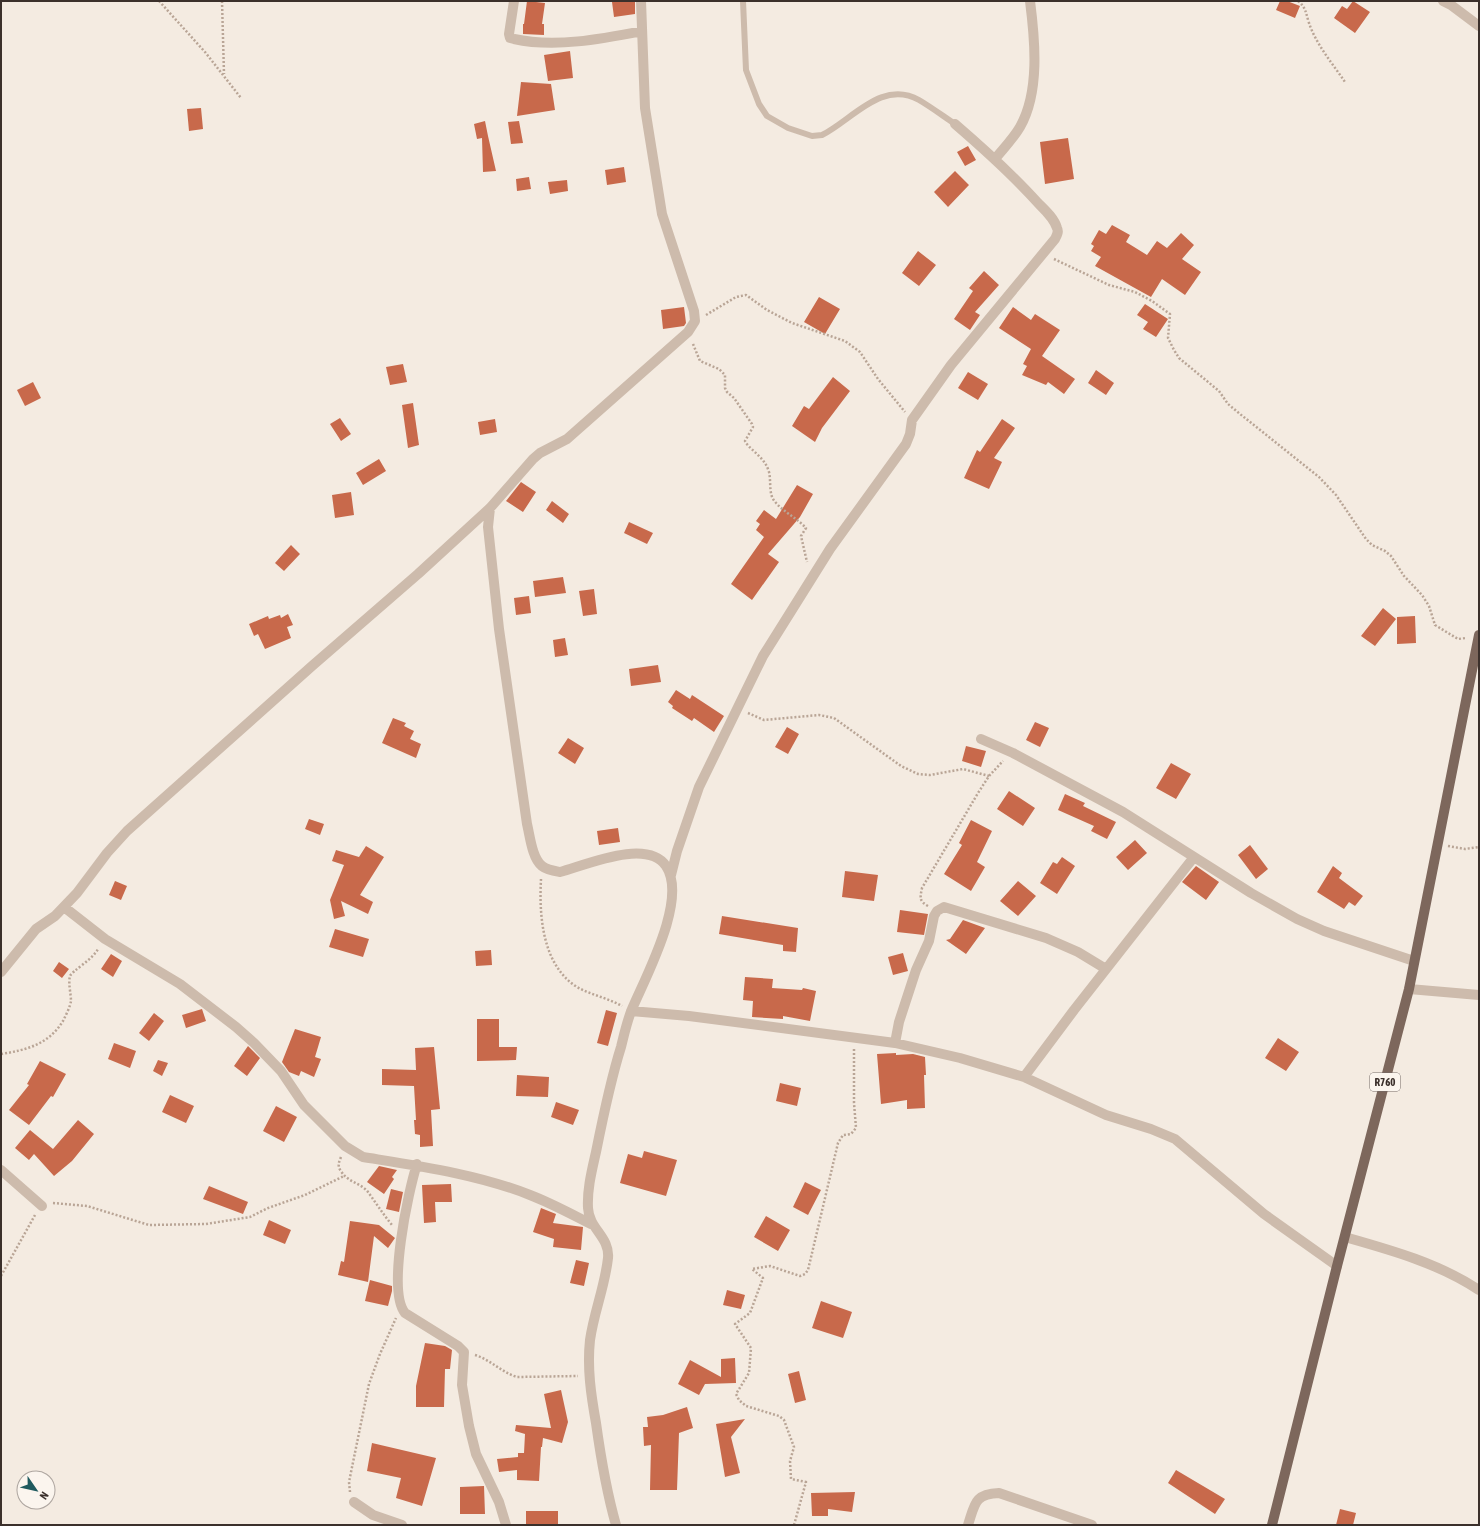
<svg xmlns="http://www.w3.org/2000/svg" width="1480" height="1526" viewBox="0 0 1480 1526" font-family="'Asap Condensed',sans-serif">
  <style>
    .building { fill: #c8694b }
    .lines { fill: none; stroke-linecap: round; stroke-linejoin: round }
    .path { stroke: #b9a596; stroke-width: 2.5; stroke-dasharray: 2 2; stroke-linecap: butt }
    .lane { stroke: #cdbbac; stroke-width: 6 }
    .street { stroke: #cdbbac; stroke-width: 10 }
    .primary { stroke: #7d675c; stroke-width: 10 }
    .labels { text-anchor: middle; stroke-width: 3; stroke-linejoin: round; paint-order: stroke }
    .shield { fill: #fbf5ee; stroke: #756b66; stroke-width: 1 }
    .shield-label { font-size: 11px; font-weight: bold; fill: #3b302b }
  </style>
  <rect width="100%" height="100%" fill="#f4ebe1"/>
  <path class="building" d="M 527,1 L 545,3 L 542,24 L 544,24 L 544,35 L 523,34 L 523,24 L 524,24 Z
    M 622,1 L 635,1 L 635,14 L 614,17 L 612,2 Z
    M 1280,1 L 1287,1 L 1300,6 L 1295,18 L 1276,10 Z
    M 1353,1 L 1370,12 L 1355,33 L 1334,18 L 1342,6 L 1347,9 Z
    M 570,51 L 573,78 L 548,81 L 544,55 Z
    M 521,82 L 551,84 L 555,110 L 517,116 Z
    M 201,108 L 203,129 L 189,131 L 187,109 Z
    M 485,121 L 488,136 L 496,171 L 483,172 L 482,138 L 477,139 L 474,124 Z
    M 519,121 L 523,143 L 511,144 L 508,122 Z
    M 1068,138 L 1074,179 L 1045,184 L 1040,142 Z
    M 968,146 L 976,160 L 965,166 L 957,152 Z
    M 624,167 L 626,182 L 607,185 L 605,170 Z
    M 955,171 L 969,185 L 948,207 L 934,192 Z
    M 529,177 L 531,189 L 517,191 L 516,179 Z
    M 567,180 L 568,191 L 550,194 L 548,182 Z
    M 1112,225 L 1130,235 L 1126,242 L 1147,255 L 1157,241 L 1167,248 L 1181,233 L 1194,245 L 1182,259 L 1201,272 L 1185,295 L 1162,279 L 1151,297 L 1095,266 L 1101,257 L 1091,251 L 1094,246 L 1091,244 L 1099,230 L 1106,234 Z
    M 918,251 L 936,265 L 919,286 L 902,273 Z
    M 984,271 L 999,285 L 975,312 L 980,315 L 970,330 L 954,319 L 973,291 L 969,288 Z
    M 819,297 L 840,309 L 825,334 L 804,322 Z
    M 1145,304 L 1168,319 L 1156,337 L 1143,329 L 1148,322 L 1137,315 Z
    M 684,307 L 686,323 L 684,326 L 663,329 L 661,310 Z
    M 1013,307 L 1031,320 L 1035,314 L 1060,330 L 1042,356 L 1075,379 L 1064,394 L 1048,382 L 1046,385 L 1022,375 L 1027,366 L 1023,364 L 1031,349 L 999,328 Z
    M 403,364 L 407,382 L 390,385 L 386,367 Z
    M 1096,370 L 1114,383 L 1106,395 L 1088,383 Z
    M 968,372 L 988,384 L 978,400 L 958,388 Z
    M 833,377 L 850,391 L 822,428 L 815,442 L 792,426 L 804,406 L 809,409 Z
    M 33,382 L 41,398 L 25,406 L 17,390 Z
    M 413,403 L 419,445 L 408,448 L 402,405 Z
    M 340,418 L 351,434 L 341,441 L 330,424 Z
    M 495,419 L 497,432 L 480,435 L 478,422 Z
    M 1002,419 L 1015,428 L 994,458 L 1002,462 L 989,489 L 964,478 L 977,450 L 980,452 Z
    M 379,459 L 386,471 L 363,485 L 356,473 Z
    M 521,482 L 536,492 L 523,512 L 506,501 Z
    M 797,485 L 813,494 L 800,517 L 768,554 L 779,562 L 752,600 L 731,584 L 764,537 L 756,530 L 760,524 L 756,521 L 764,510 L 776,519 Z
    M 351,492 L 354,515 L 335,518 L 332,495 Z
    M 552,501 L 569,514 L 563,523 L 546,510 Z
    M 629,522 L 653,533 L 647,544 L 624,533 Z
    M 291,545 L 300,554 L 284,571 L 275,563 Z
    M 563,577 L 566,593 L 535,597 L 533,581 Z
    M 594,589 L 597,614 L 583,616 L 579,591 Z
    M 529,596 L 531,613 L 516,615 L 514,598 Z
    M 1383,608 L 1396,619 L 1375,646 L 1361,636 Z
    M 288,614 L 293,625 L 287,627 L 291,638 L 265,649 L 258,634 L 254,636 L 249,624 L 268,616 L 269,619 L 280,615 L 281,618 Z
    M 1415,616 L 1416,643 L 1397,644 L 1397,617 Z
    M 565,638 L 568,655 L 555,657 L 553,640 Z
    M 658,665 L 661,682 L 631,686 L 629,669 Z
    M 676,690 L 690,699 L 692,695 L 724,716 L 714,732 L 694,718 L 692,721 L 672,708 L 673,706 L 668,702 Z
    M 393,718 L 406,723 L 404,726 L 414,731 L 410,739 L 421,744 L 416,758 L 382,743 Z
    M 1035,722 L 1049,728 L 1040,747 L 1026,740 Z
    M 787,727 L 799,734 L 788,754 L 775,747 Z
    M 568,738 L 584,748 L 575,764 L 558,753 Z
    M 966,746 L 986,751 L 981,767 L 962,761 Z
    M 1171,763 L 1191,774 L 1176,799 L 1156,788 Z
    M 1009,791 L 1035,808 L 1023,826 L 997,809 Z
    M 1065,794 L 1085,803 L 1083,806 L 1116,822 L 1107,839 L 1091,831 L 1094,826 L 1058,810 Z
    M 309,819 L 324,824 L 320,835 L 305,829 Z
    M 971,820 L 992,831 L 977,862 L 985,867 L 971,891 L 944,874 L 962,845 L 959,843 Z
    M 618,828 L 620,842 L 599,845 L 597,831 Z
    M 1135,840 L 1147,853 L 1128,870 L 1116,857 Z
    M 1250,845 L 1268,869 L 1256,879 L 1238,855 Z
    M 366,846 L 384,857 L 360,895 L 373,902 L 368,914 L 341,901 L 345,916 L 334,919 L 330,900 L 344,865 L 332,861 L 336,850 L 359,857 Z
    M 1062,857 L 1075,866 L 1057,894 L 1040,883 L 1053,862 L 1057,864 Z
    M 1196,866 L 1219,882 L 1206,900 L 1182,882 Z
    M 1333,866 L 1342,873 L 1339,878 L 1363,896 L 1355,906 L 1349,902 L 1344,909 L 1317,892 Z
    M 845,871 L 878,875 L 874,901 L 842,897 Z
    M 115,881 L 127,886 L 121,900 L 109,895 Z
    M 1018,881 L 1036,896 L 1018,916 L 1000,901 Z
    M 900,910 L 928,914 L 924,935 L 897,932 Z
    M 722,916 L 798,928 L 796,952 L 783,951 L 783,945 L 719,934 Z
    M 963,920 L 985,928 L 966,954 L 946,940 L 950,939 Z
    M 335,929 L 369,939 L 363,957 L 329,947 Z
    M 491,950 L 492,965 L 476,966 L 475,951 Z
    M 903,953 L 908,971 L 893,975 L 888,957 Z
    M 111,954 L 122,961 L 113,977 L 101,969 Z
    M 59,962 L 69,969 L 62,978 L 53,971 Z
    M 745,977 L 773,979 L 772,988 L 802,990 L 803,988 L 816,991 L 810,1021 L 783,1016 L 783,1019 L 752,1017 L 753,1001 L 743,1000 Z
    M 202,1009 L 206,1021 L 186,1028 L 182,1015 Z
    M 606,1010 L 617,1013 L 608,1046 L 597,1043 Z
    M 154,1013 L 164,1021 L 149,1041 L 139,1033 Z
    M 477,1019 L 499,1019 L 499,1047 L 517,1047 L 516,1060 L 477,1061 Z
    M 295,1029 L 321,1037 L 315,1057 L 321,1059 L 314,1077 L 301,1071 L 299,1076 L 289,1072 L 282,1062 Z
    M 1278,1038 L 1299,1052 L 1286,1071 L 1265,1058 Z
    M 114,1043 L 136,1051 L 130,1068 L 108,1059 Z
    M 248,1046 L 260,1058 L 247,1076 L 234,1066 Z
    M 434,1047 L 440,1109 L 431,1110 L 433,1146 L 420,1147 L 420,1135 L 415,1134 L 414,1120 L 416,1120 L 414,1086 L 382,1085 L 382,1069 L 416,1070 L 415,1048 Z
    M 896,1053 L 896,1055 L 913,1054 L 925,1057 L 926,1075 L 924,1075 L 925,1108 L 907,1109 L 907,1100 L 881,1104 L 877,1054 Z
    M 158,1060 L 168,1063 L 162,1076 L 153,1071 Z
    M 40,1061 L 66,1074 L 53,1097 L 51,1096 L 29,1125 L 9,1110 L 29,1085 L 27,1084 Z
    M 517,1075 L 549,1077 L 548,1097 L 516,1096 Z
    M 780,1083 L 801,1088 L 797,1106 L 776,1101 Z
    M 170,1095 L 194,1106 L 186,1123 L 162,1112 Z
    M 556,1102 L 579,1110 L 573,1125 L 551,1117 Z
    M 276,1106 L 297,1117 L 284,1142 L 263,1131 Z
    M 78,1120 L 94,1134 L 72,1161 L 54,1176 L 34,1154 L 29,1160 L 15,1148 L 30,1130 L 53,1149 Z
    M 644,1151 L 677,1160 L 666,1196 L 620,1183 L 628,1154 L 642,1158 Z
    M 379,1166 L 397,1170 L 392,1177 L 394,1179 L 384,1194 L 367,1182 Z
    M 805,1182 L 821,1190 L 808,1215 L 793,1207 Z
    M 451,1184 L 452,1202 L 435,1202 L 436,1222 L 424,1223 L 422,1185 Z
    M 209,1186 L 248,1202 L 243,1214 L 203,1199 Z
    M 391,1189 L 403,1192 L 399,1212 L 386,1209 Z
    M 541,1208 L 556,1214 L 553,1223 L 583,1227 L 581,1250 L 553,1247 L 554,1239 L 533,1232 Z
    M 766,1216 L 790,1230 L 778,1251 L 754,1237 Z
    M 269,1220 L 291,1230 L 285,1244 L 263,1235 Z
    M 350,1221 L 379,1225 L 395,1238 L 388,1248 L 374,1236 L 368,1282 L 338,1275 L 341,1261 L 344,1262 Z
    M 576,1260 L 589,1263 L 584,1286 L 570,1283 Z
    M 370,1280 L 392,1286 L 392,1291 L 388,1306 L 365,1301 Z
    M 727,1290 L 745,1295 L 741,1309 L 723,1305 Z
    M 821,1301 L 852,1312 L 843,1338 L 812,1328 Z
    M 425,1343 L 445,1346 L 452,1350 L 450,1369 L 445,1369 L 444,1407 L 416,1407 L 416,1386 Z
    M 735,1358 L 736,1383 L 705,1384 L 699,1395 L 678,1384 L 690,1360 L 721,1377 L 721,1359 Z
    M 799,1371 L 806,1400 L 795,1403 L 788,1374 Z
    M 561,1390 L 568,1422 L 562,1443 L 543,1438 L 542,1447 L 541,1447 L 539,1481 L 517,1480 L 517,1470 L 499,1472 L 497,1459 L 518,1457 L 518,1453 L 524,1453 L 525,1434 L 515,1431 L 516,1425 L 551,1428 L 544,1394 Z
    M 687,1407 L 693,1428 L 679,1433 L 677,1490 L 650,1490 L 651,1445 L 644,1446 L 643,1427 L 648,1427 L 647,1417 L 663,1415 Z
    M 745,1419 L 731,1437 L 740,1473 L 725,1477 L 716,1424 Z
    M 372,1443 L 436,1458 L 422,1506 L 396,1498 L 401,1478 L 367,1471 Z
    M 1176,1470 L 1225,1499 L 1215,1514 L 1168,1483 Z
    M 484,1486 L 485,1514 L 460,1514 L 460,1487 Z
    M 855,1492 L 852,1512 L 828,1509 L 828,1516 L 812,1516 L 811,1493 Z
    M 1340,1509 L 1356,1513 L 1353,1525 L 1336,1525 Z
    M 526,1511 L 558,1511 L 558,1525 L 526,1525 Z"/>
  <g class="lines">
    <path class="path" d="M 159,1 L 205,52 L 241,98
      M 222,1 L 224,74
      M 1298,1 C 1306,7 1306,14 1309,23 C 1316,44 1332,63 1345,82
      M 1054,259 L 1109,285 L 1135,292 L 1152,301 L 1170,314 L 1168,338 L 1174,350 L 1179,358 L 1219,391 L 1228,404 L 1240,414 L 1319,477 L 1336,495 L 1366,539 L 1372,545 L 1385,551 L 1391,556 L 1404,576 L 1422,595 L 1429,606 L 1435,625 L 1458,639 L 1466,638
      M 706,315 L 736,297 L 746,295 L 767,310 L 792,323 L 845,341 L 860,352 L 878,379 L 905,412
      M 693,344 L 700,361 L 719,369 L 725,375 L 725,388 L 727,392 L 734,398 L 752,424 L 753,427 L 745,441 L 746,443 C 754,453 765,458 769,472 C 771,480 769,492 773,499 C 781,511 796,517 806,528 L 801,536 L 807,562
      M 748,713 L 764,720 L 819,715 L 834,718 L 901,766 L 918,774 L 930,775 L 963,769 L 989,776
      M 1448,846 L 1465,849 L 1479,847
      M 541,879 C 539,915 542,965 577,987 C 591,995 608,998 622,1006
      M 928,906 C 919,901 920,898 922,888 L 978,793 L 989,776 L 1003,761
      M 1,1054 C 27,1050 49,1044 63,1021 C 66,1015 70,1007 71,1001 C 71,994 68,983 70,976 C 72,971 92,960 98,949
      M 341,1157 C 339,1162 337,1166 341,1171 C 347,1182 361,1183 368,1192 C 376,1203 383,1214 392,1225
      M 53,1203 L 87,1206 L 149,1225 L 206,1224 L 250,1217 L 268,1208 L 305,1195 L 344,1176
      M 1,1276 L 35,1215
      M 475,1355 C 491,1360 501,1372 517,1377 L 578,1376
      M 350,1492 L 349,1482 L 369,1384 L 380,1354 L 396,1318
      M 794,1525 L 806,1482 L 791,1479 L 790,1461 L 794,1447 L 784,1420 L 779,1416 L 746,1406 L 739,1400 L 736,1394 L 749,1373 L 751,1348 L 735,1324 L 750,1313 L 763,1278 L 752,1269 L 770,1266 L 800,1276 L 805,1274 L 808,1270 L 838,1143 L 843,1135 L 851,1134 L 856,1128 L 854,1103 L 854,1048"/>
    <path class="lane" d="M 743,1 L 746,70 L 759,104 L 767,116 L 788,128 L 812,136 L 822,135 C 852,120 882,79 919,100 C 931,107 943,116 955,124"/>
    <path class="street" d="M 514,1 L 509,34 L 510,38 L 514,39 C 555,48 601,39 642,31
      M 1443,1 L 1451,5 L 1479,26
      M 995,159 C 1003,149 1013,139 1020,127 C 1040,92 1035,40 1030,1
      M 490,508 L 488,527 L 499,629 L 527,824 C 530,836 532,858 542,866 C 547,870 554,871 560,872 C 586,865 647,838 666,866 C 688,899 646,976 632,1009 C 627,1021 624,1035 621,1047 C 610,1082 603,1117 596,1152 C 592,1170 587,1189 588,1208 C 589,1229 610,1237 608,1258 C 605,1286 594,1312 590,1340 C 587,1368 591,1395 596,1423 C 601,1459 606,1490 616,1525
      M 981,739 L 1013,753 L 1123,812 L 1251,893 L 1297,919 L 1324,931 L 1414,961
      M 671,875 L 677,851 L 699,787 L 763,656 L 830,549 L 906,444 L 910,434 L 912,420 L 951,365 L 1055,239 C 1057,235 1059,232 1057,228 C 1054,218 1045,210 1038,203 C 1012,174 984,149 955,124
      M 64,907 L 105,939 L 180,984 L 236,1027 L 254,1043 L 281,1071 L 304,1105 L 345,1146 L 363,1157 C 419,1166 477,1174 530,1195 C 551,1203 571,1214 591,1224
      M 1,972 L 36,929 L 55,916 L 77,893 L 107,853 L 127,831 L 312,666 L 418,574 L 490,508 L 533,459 L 540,453 L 567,439 L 688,332 L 695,321 L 694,311 L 662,214 L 645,108 L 641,1
      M 1409,989 L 1479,995
      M 631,1011 L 689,1016 L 895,1043 L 960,1058 L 1024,1077 L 1106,1115 L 1151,1129 L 1175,1139 L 1264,1214 L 1337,1266
      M 895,1043 L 899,1022 L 916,970 L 929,941 L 934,916 L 937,911 L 944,907 L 1046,938 L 1078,952 L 1106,969
      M 1024,1077 L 1074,1010 L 1194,857
      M 417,1164 C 408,1192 387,1291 405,1313 L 458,1346 L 464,1352 L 462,1385 L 469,1426 L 476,1454 L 499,1502 L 506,1525
      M 1,1170 L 42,1206
      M 1345,1237 C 1391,1250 1438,1263 1479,1290
      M 354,1502 L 373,1515 L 402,1525
      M 968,1525 C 975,1504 974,1494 999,1493 L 1092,1525"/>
    <path class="primary" d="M 1272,1525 L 1337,1266 L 1409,989 L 1479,635"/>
  </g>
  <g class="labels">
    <rect class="shield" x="1370" y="1073" width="30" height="18" rx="3"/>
    <g class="shield-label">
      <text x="1385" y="1086">R760</text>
    </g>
  </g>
  <rect width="1480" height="1526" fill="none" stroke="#3b302b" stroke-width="4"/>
  <g transform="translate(36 1490) rotate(124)"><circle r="19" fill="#fbf5ee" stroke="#aea6a0"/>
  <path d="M0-3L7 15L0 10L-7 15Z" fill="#1f5a5e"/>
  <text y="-6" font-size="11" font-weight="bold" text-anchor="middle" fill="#3b302b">N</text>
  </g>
</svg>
